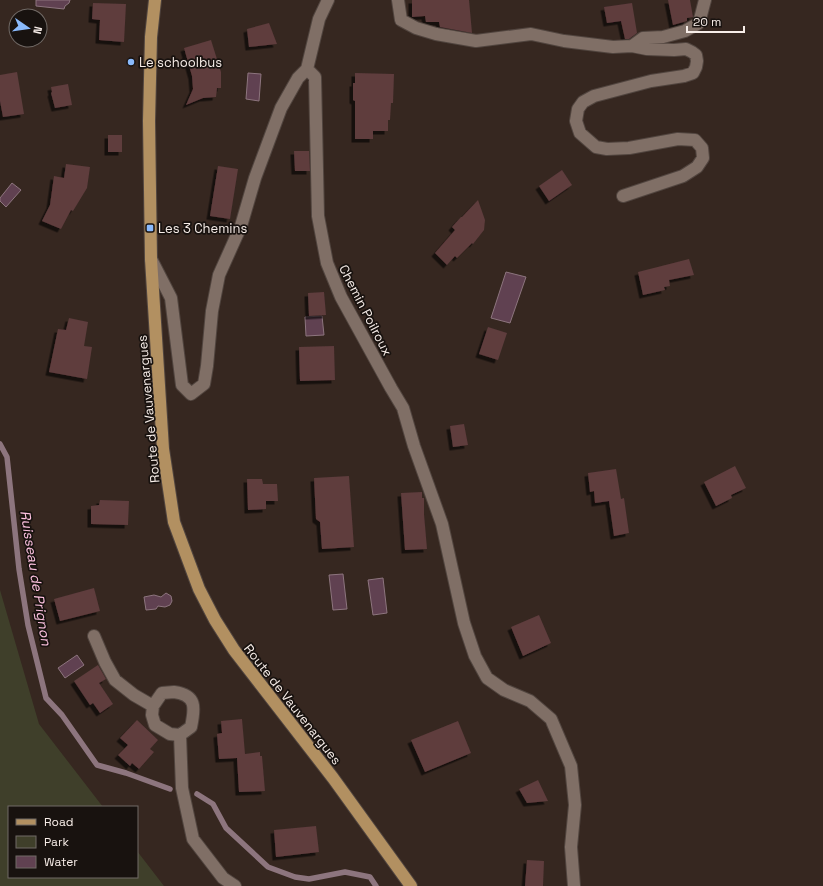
<svg xmlns="http://www.w3.org/2000/svg" width="823" height="886" viewBox="0 0 823 886" font-family="'Space Grotesk',sans-serif">
  <style>
    .green { fill: #3f3f2a }
    .water { fill: #604151; stroke: #8d757e }
    .lines { fill: none; stroke-linecap: round; stroke-linejoin: round }
    .stream { stroke: #8d757e; stroke-width: 5.5 }
    .building { fill: #5e3c3d; filter: url(#shadow) }
    .minor-casing { stroke: #51453f; stroke-width: 14 }
    .major-casing { stroke: #51453f; stroke-width: 14 }
    .minor { stroke: #806f66; stroke-width: 12 }
    .major { stroke: #b29061; stroke-width: 12 }
    .poi-dot { fill: #8abafc; stroke: #18120f; stroke-width: 1.5 }
    .labels { text-anchor: middle; stroke-width: 3.5; stroke-linejoin: round; paint-order: stroke }
    .poi-label { font-size: 13px; fill: #f7ede8; stroke: #18120f; text-anchor: start }
    .street-label { font-size: 13px; fill: #f7ede8; stroke: #18120f }
    .water-label { font-size: 14px; font-style: italic; fill: #fcc1df; stroke: #18120f }
  </style>
  <defs>
    <filter id="shadow"><feDropShadow dx="-3.5" dy="3.5" stdDeviation="0" flood-color="#0009"/></filter>
  </defs>
  <rect width="100%" height="100%" fill="#362720"/>
  <path class="green" d="M 0,590 L 39,724 L 103,807 L 9,807 L 9,877 L 137,877 L 137,851 L 164,886 L 0,886 Z"/>
  <path class="water" d="M 36,0 L 70,0 L 69,3 L 65,6 L 64,9 L 36,6 Z
    M 248,73 L 261,74 L 259,101 L 246,99 Z
    M 12,183 L 21,190 L 6,207 L 0,201 L 0,198 Z
    M 506,272 L 526,277 L 510,323 L 491,318 Z
    M 322,316 L 324,335 L 306,336 L 305,317 Z
    M 343,574 L 347,609 L 333,610 L 329,575 Z
    M 383,578 L 387,613 L 373,615 L 368,580 Z
    M 166,593 L 171,596 L 172,601 L 170,605 L 165,607 L 158,606 L 156,609 L 146,610 L 144,597 L 154,595 L 161,597 Z
    M 77,655 L 84,665 L 65,678 L 58,668 Z"/>
  <g class="lines">
    <path class="stream" d="M 0,444 L 7,457 L 19,569 L 28,625 L 46,698 L 62,715 L 97,765 L 126,773 L 170,789
      M 197,794 L 213,804 L 226,828 L 268,867 L 295,877 L 309,879 L 345,872 L 370,877 L 376,886"/>
  </g>
  <path class="building" d="M 412,0 L 469,0 L 472,33 L 440,27 L 439,22 L 426,22 L 425,16 L 412,17 Z
    M 668,0 L 690,0 L 693,17 L 687,18 L 687,21 L 673,25 Z
    M 93,3 L 126,4 L 124,42 L 99,40 L 100,20 L 92,19 Z
    M 632,3 L 637,33 L 629,39 L 625,39 L 621,21 L 607,23 L 604,7 Z
    M 269,23 L 277,44 L 249,47 L 247,29 Z
    M 211,40 L 221,72 L 221,88 L 217,88 L 216,97 L 203,98 L 186,105 L 193,89 L 192,76 L 184,48 Z
    M 17,72 L 24,114 L 3,117 L 0,101 L 0,75 Z
    M 355,73 L 394,74 L 393,103 L 391,103 L 390,120 L 388,120 L 388,131 L 373,131 L 373,139 L 355,139 L 355,101 L 353,100 L 353,83 L 355,83 Z
    M 68,84 L 72,105 L 55,108 L 51,93 L 52,92 L 51,87 Z
    M 108,135 L 122,135 L 122,152 L 108,152 Z
    M 294,151 L 309,151 L 310,171 L 295,171 Z
    M 66,164 L 90,167 L 87,188 L 73,211 L 71,210 L 61,229 L 42,221 L 50,205 L 54,176 L 64,178 Z
    M 218,166 L 238,169 L 230,219 L 210,216 Z
    M 562,170 L 572,185 L 549,201 L 539,186 Z
    M 478,200 L 485,220 L 484,230 L 473,244 L 472,243 L 457,258 L 455,256 L 447,265 L 435,253 L 455,230 L 452,227 L 461,217 L 462,217 Z
    M 689,259 L 694,275 L 669,280 L 670,286 L 664,287 L 665,290 L 643,295 L 638,272 Z
    M 324,292 L 326,315 L 309,316 L 308,293 Z
    M 69,318 L 88,322 L 84,346 L 92,347 L 87,379 L 49,372 L 58,329 L 66,330 Z
    M 488,327 L 507,333 L 498,360 L 479,354 Z
    M 334,346 L 335,380 L 300,381 L 299,347 Z
    M 464,424 L 468,445 L 453,447 L 450,426 Z
    M 735,466 L 746,488 L 731,495 L 732,498 L 716,506 L 704,482 Z
    M 616,469 L 621,499 L 624,498 L 629,533 L 614,536 L 609,501 L 595,503 L 594,491 L 590,492 L 588,473 Z
    M 349,476 L 354,547 L 322,549 L 320,522 L 316,519 L 314,478 Z
    M 247,479 L 262,479 L 263,484 L 277,484 L 278,501 L 266,501 L 266,509 L 248,510 Z
    M 422,492 L 422,498 L 424,498 L 424,514 L 427,549 L 405,550 L 401,493 Z
    M 100,500 L 129,501 L 128,525 L 91,524 L 91,506 L 99,505 Z
    M 94,588 L 100,611 L 60,621 L 54,599 Z
    M 539,615 L 551,643 L 523,656 L 511,627 Z
    M 98,665 L 106,679 L 99,683 L 113,704 L 100,713 L 93,703 L 90,705 L 74,681 Z
    M 242,719 L 245,754 L 260,752 L 260,756 L 262,756 L 265,791 L 239,792 L 237,758 L 219,759 L 217,734 L 222,733 L 221,721 Z
    M 137,720 L 158,740 L 150,749 L 154,752 L 139,769 L 132,763 L 130,766 L 118,755 L 128,745 L 120,738 Z
    M 458,721 L 471,753 L 425,772 L 411,740 Z
    M 538,780 L 548,801 L 527,803 L 519,789 Z
    M 316,826 L 319,852 L 276,857 L 274,830 Z
    M 527,860 L 544,861 L 543,886 L 525,886 Z"/>
  <g class="lines">
    <defs>
      <path id="minor" d="M 398,0 L 401,20 L 416,28 L 436,34 L 476,41 L 531,34 L 564,41 L 613,47 L 632,46 L 647,49 L 674,50 L 686,49 L 692,52 L 696,55 L 697,61 L 696,67 L 693,73 L 684,76 L 651,81 L 594,96 L 583,102 L 578,109 L 576,121 L 580,133 L 596,147 L 607,149 L 629,148 L 678,139 L 695,140 L 702,148 L 703,158 L 697,167 L 683,176 L 623,196
        M 632,46 L 643,38 L 663,37 L 685,31 L 699,23 L 705,0
        M 307,69 L 319,19 L 328,0
        M 151,259 L 171,298 L 182,385 L 191,394 L 204,384 L 207,366 L 212,311 L 219,275 L 241,226 L 255,178 L 281,108 L 298,78 L 307,69 L 315,77 L 318,216 L 327,263 L 341,297 L 391,388 L 403,408 L 414,446 L 442,524 L 464,623 L 475,656 L 487,678 L 504,690 L 530,701 L 551,719 L 571,766 L 575,805 L 571,847 L 574,886
        M 94,636 L 105,662 L 115,680 L 134,695 L 153,706
        M 174,692 C 197,695 195,708 191,727 L 180,735 L 170,734 L 155,725 L 152,715 L 153,706 L 162,693 Z
        M 180,735 L 182,788 L 193,839 L 223,878 L 235,886"/>
      <path id="major" d="M 155,0 L 151,37 L 149,121 L 151,259 L 163,449 L 174,522 L 199,589 L 215,620 L 234,650 L 333,778 L 411,886"/>
    </defs>
    <use href="#minor" class="minor-casing"/>
    <use href="#major" class="major-casing"/>
    <use href="#minor" class="minor"/>
    <use href="#major" class="major"/>
  </g>
  <g class="poi-dot">
    <circle cx="131" cy="62" r="4"/>
    <rect x="146" y="224" width="8" height="8" rx="2"/>
  </g>
  <g class="labels">
    <g class="poi-label">
      <text x="139" y="67">Le schoolbus</text>
      <text x="158" y="233">Les 3 Chemins</text>
    </g>
    <g class="street-label">
      <text transform="translate(366 310) rotate(63)" y="5">Chemin Poilroux</text>
      <text transform="translate(148 409) rotate(-95)" y="5">Route de Vauvenargues</text>
      <text transform="translate(293 704) rotate(52)" y="5">Route de Vauvenargues</text>
    </g>
    <g class="water-label">
      <text transform="translate(36 578) rotate(81)" y="5">Ruisseau de Prignon</text>
    </g>
  </g>
  <rect x="8" y="806" width="130" height="72" fill="#18120f" stroke="#716a66"/>
  <rect x="16" y="819" width="20" height="6" fill="#b29061" stroke="#716a66"/>
  <text x="44" y="826" font-size="12" fill="#f7ede8">Road</text>
  <rect x="16" y="836" width="20" height="12" fill="#3f3f2a" stroke="#716a66"/>
  <text x="44" y="846" font-size="12" fill="#f7ede8">Park</text>
  <rect x="16" y="856" width="20" height="12" fill="#604151" stroke="#716a66"/>
  <text x="44" y="866" font-size="12" fill="#f7ede8">Water</text>
  <g transform="translate(28 28) rotate(103)"><circle r="19" fill="#18120f" stroke="#716a66"/>
  <path d="M0-3L7 15L0 10L-7 15Z" fill="#8abafc"/>
  <text y="-6" font-size="11" font-weight="bold" text-anchor="middle" fill="#f7ede8">N</text>
  </g>
  <path d="M687 26v6h57v-6" fill="none" stroke="#f7ede8" stroke-width="2"/>
  <text x="693" y="26" font-size="12" fill="#f7ede8" stroke="#18120f" stroke-width="3" paint-order="stroke">20 m</text>
</svg>
